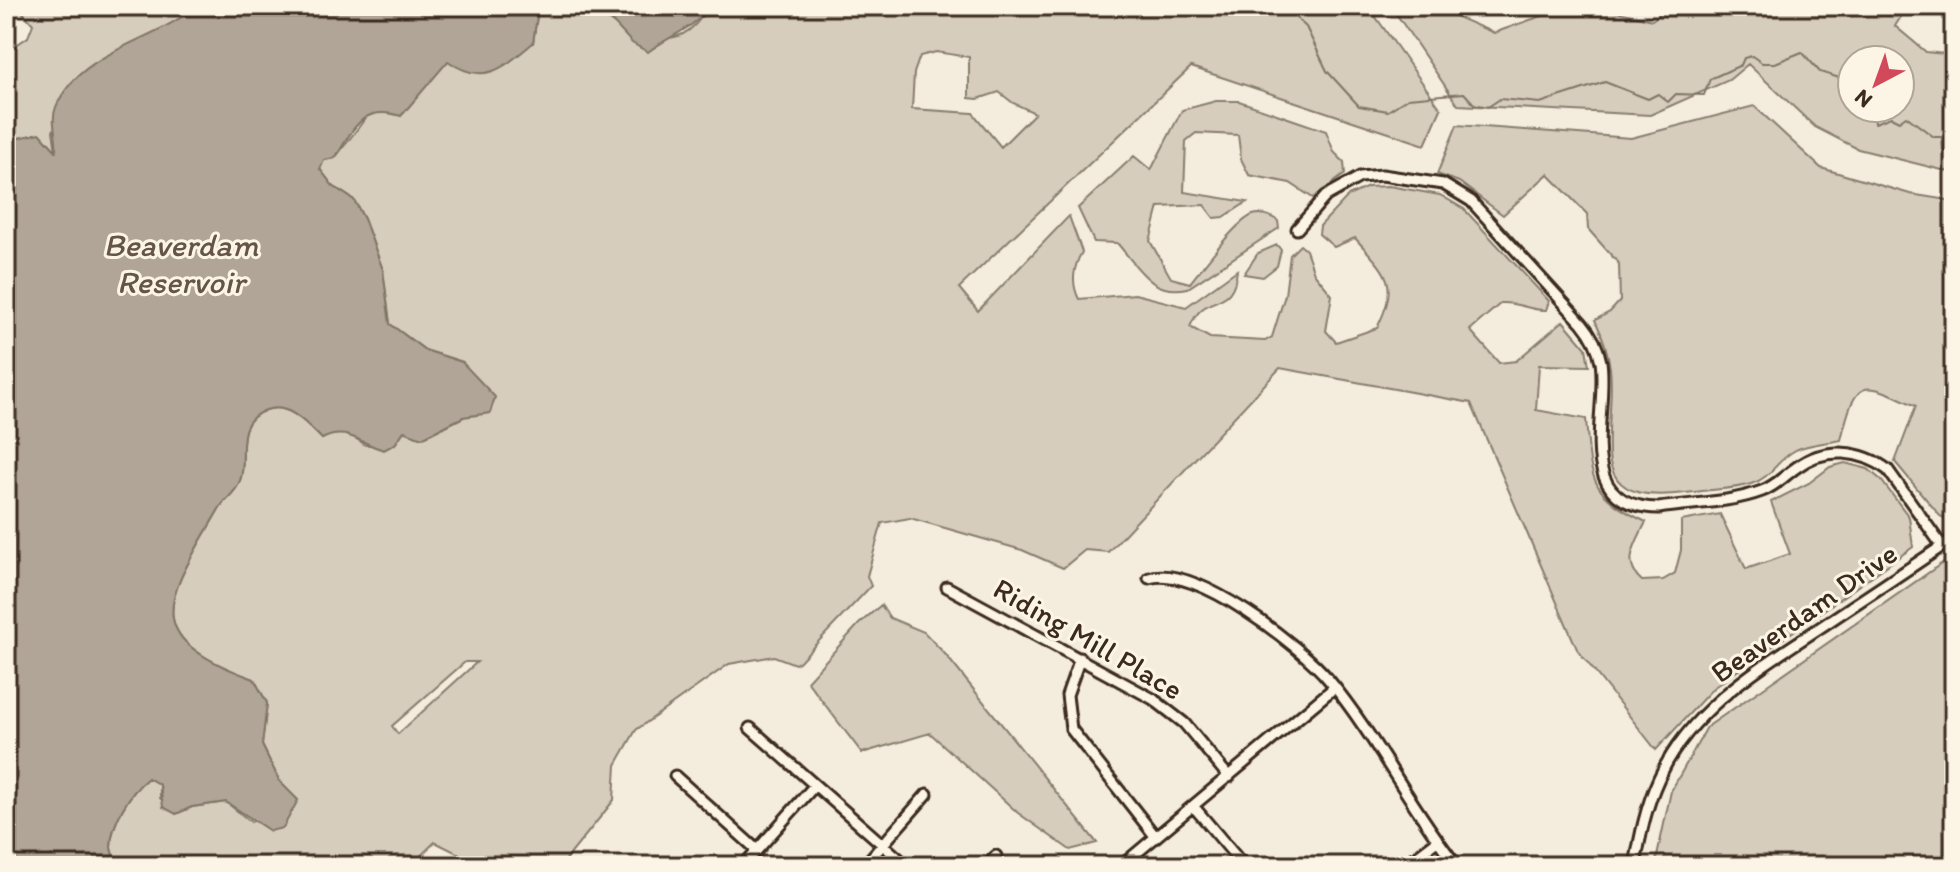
<svg xmlns="http://www.w3.org/2000/svg" width="1960" height="872" viewBox="0 0 1960 872" font-family="Itim,sans-serif">
  <style>
    .green { fill: #d6cdbd; stroke: #887c6e; stroke-width: 2; fill-rule: evenodd }
    .water { fill: #b0a596; stroke: #817466; stroke-width: 2 }
    .lines { fill: none; stroke-linecap: round; stroke-linejoin: round }
    .stream { stroke: #817466; stroke-width: 2 }
    .minor-casing { stroke: #3b2a1e; stroke-width: 15 }
    .minor { stroke: #fcf5e5; stroke-width: 9 }
    .labels { text-anchor: middle; stroke-width: 6; stroke-linejoin: round; paint-order: stroke }
    .street-label { font-size: 30px; fill: #3b2a1e; stroke: #fcf5e5 }
    .water-label { font-size: 32px; font-style: italic; fill: #645548; stroke: #fcf5e5 }
  </style>
  <rect width="100%" height="100%" fill="#f4eddd"/>
  <filter id="ink" filterUnits="userSpaceOnUse"><feTurbulence type="fractalNoise" baseFrequency=".0125" numOctaves="2"/><feDisplacementMap in="SourceGraphic" scale="16" xChannelSelector="R" yChannelSelector="G"/><feConvolveMatrix kernelMatrix="1 2 1 2 8 2 1 2 1" color-interpolation-filters="sRGB"/></filter>
  <g filter="url(#ink)">
    <path class="green" d="M 17,6 L 197,6 L 53,131 L 56,151 L 40,133 L 19,138 L 6,135 L 6,52 L 28,37 L 33,24 Z
      M 542,6 L 598,6 C 609,31 659,46 683,34 C 695,28 702,16 710,6 L 1368,6 L 1441,109 L 1425,145 L 1191,67 L 959,288 L 978,311 L 1069,216 L 1082,252 C 1073,267 1071,284 1079,299 L 1135,294 L 1186,307 L 1237,270 C 1233,314 1205,289 1190,327 L 1210,338 L 1265,341 L 1272,337 L 1285,295 L 1290,255 L 1300,245 L 1306,250 L 1314,273 L 1332,295 L 1326,331 L 1336,342 L 1377,328 C 1400,281 1387,274 1355,238 L 1334,247 L 1319,234 L 1320,226 L 1348,196 L 1368,187 L 1389,186 L 1440,195 L 1464,209 L 1549,301 L 1546,310 C 1530,311 1518,302 1501,303 L 1470,330 L 1499,363 L 1516,361 L 1563,321 L 1586,348 L 1589,366 L 1539,365 L 1536,410 L 1586,419 C 1591,479 1588,494 1646,522 C 1636,543 1621,563 1642,581 L 1663,580 L 1675,573 L 1681,550 L 1681,521 L 1720,514 L 1746,569 L 1790,554 L 1771,502 L 1809,483 L 1830,467 L 1845,463 L 1868,469 L 1881,480 L 1909,517 L 1913,547 L 1713,688 L 1656,750 L 1577,649 L 1471,403 L 1280,368 L 1108,552 L 1085,550 L 1063,568 L 1022,550 L 910,518 L 882,523 L 867,576 L 871,586 L 799,662 L 795,664 L 774,656 L 729,664 L 636,730 L 616,765 L 614,800 L 561,866 L 483,866 L 435,842 L 410,866 L 117,866 C 116,861 111,852 111,847 C 111,823 130,792 148,778 L 160,785 L 160,798 L 176,814 L 192,807 L 226,802 L 251,822 L 297,800 L 280,782 L 262,745 L 267,703 L 254,679 C 134,636 168,598 219,509 C 224,500 233,494 238,485 C 251,461 229,423 266,410 C 289,402 307,424 322,439 C 340,430 350,433 365,445 L 395,444 L 404,431 L 422,438 L 464,417 L 463,362 L 425,350 L 390,324 L 383,270 L 364,219 L 354,200 L 333,186 L 320,169 L 324,160 L 335,158 L 368,115 L 381,110 L 448,61 L 533,43 L 537,16 ZM 936,52 L 969,57 L 969,98 L 978,99 L 999,92 L 1013,103 L 1035,113 L 1001,147 L 973,113 L 912,109 L 914,73 L 920,56 ZM 465,662 L 477,662 L 398,734 L 392,726 Z
      M 1391,6 L 1442,6 L 1450,14 L 1494,33 C 1566,7 1575,0 1652,20 L 1671,6 L 1908,6 L 1895,26 L 1926,52 L 1954,55 L 1954,173 L 1858,149 L 1815,127 L 1748,64 L 1729,80 L 1650,115 L 1458,105 ZM 1852,60 L 1900,60 L 1900,108 L 1852,108 Z
      M 1216,101 L 1239,101 L 1326,131 L 1334,152 L 1344,162 L 1345,174 L 1313,198 L 1290,183 L 1249,175 L 1241,159 L 1238,135 L 1196,133 L 1186,141 L 1184,192 L 1247,202 L 1224,217 L 1214,218 L 1204,205 L 1159,207 L 1150,241 L 1171,278 L 1190,283 C 1203,267 1236,221 1253,215 C 1263,212 1271,216 1278,221 L 1279,228 L 1188,288 C 1151,296 1139,268 1117,243 L 1094,242 L 1078,208 L 1134,156 L 1151,170 L 1182,110 Z
      M 1754,106 L 1821,168 L 1910,194 L 1954,201 L 1953,522 L 1940,516 L 1895,462 L 1916,406 C 1861,379 1856,378 1841,440 C 1827,443 1806,444 1794,451 C 1776,461 1771,478 1751,484 C 1736,489 1717,489 1702,491 C 1667,495 1611,506 1609,453 C 1607,399 1621,373 1595,320 L 1610,312 L 1620,301 L 1619,264 L 1588,229 L 1587,214 L 1548,174 L 1503,215 L 1459,182 L 1437,174 L 1457,125 L 1631,138 Z
      M 1277,245 L 1281,250 L 1277,266 L 1263,277 L 1244,274 L 1258,253 Z
      M 1954,555 L 1954,866 L 1655,866 L 1671,791 L 1707,727 Z
      M 881,605 L 890,618 L 924,632 L 945,654 L 1097,843 L 1070,850 L 1018,813 L 930,733 L 862,753 L 807,681 L 859,624 Z"/>
    <path class="water" d="M 197,6 L 542,6 L 537,16 L 533,43 C 503,68 484,87 448,61 L 401,116 C 361,104 355,128 335,158 L 324,160 L 320,169 L 333,186 L 354,200 L 364,219 L 383,270 L 390,324 L 425,350 L 462,362 L 495,397 L 490,413 L 463,417 L 422,438 L 404,431 L 395,444 L 384,450 C 361,444 346,426 322,439 C 307,424 289,402 266,410 C 229,423 251,461 238,485 C 234,494 224,500 219,509 C 168,598 134,636 254,679 L 267,703 L 262,745 L 280,782 L 298,800 L 283,828 L 270,831 L 226,802 L 192,807 L 176,814 L 163,807 L 160,785 L 148,778 C 130,792 111,823 111,847 C 111,852 116,861 117,866 L 6,866 L 6,135 L 19,138 L 40,133 L 56,151 C 58,136 50,122 56,107 C 80,50 154,42 197,6 Z
      M 598,6 L 710,6 C 693,30 670,35 648,52 L 632,43 Z"/>
    <g class="lines">
      <path class="stream" d="M 1283,6 L 1306,27 L 1327,71 L 1359,106 L 1388,111 L 1408,98 L 1464,93 L 1474,104 L 1488,107 L 1500,99 L 1540,103 L 1605,82 L 1648,99 L 1658,94 L 1668,102 L 1676,94 L 1704,95 L 1710,79 L 1741,65 L 1744,58 L 1752,56 L 1762,63 L 1775,63 L 1802,52 L 1820,72 L 1846,80 L 1852,104
        M 1862,108 L 1873,112 L 1875,123 L 1891,117 L 1899,121 L 1906,116 L 1934,137 L 1942,137 L 1943,151 L 1954,153"/>
      <defs>
        <path id="minor" d="M 1297,229 L 1326,196 L 1360,177 L 1382,175 L 1443,184 L 1471,201 L 1582,323 C 1592,335 1598,346 1601,362 C 1609,415 1570,507 1659,508 C 1692,503 1730,503 1762,491 C 1776,486 1785,475 1797,467 C 1825,446 1862,450 1888,470 L 1942,546
          M 1149,578 C 1194,563 1301,646 1329,680 C 1377,738 1410,807 1457,866
          M 947,587 L 1153,699 L 1184,723 L 1229,777
          M 1080,658 L 1067,695 L 1071,729 L 1155,836
          M 750,728 L 907,866
          M 675,776 L 757,850
          M 1194,807 L 1244,866
          M 743,866 L 815,785
          M 864,866 L 927,794
          M 987,866 L 996,856
          M 1121,866 L 1335,687
          M 1404,866 L 1437,841
          M 1635,866 C 1640,836 1646,806 1659,778 C 1692,706 1764,665 1827,623 C 1869,595 1912,567 1954,538"/>
      </defs>
      <use href="#minor" class="minor-casing"/>
      <use href="#minor" class="minor"/>
    </g>
  </g>
  <g class="labels">
    <g class="street-label">
      <text transform="translate(1804 613) rotate(-35)" y="10">Beaverdam Drive</text>
      <text transform="translate(1088 639) rotate(30)" y="10">Riding Mill Place</text>
    </g>
    <g class="water-label">
      <text x="181" y="256">Beaverdam<tspan x="181" dy="37">Reservoir</tspan></text>
    </g>
  </g>
  <rect width="1960" height="872" fill="none" stroke="#fcf5e5" stroke-width="32"/>
  <rect x="16" y="16" width="1928" height="840" fill="none" stroke="#3b2a1e" stroke-width="3" filter="url(#ink)"/>
  <g transform="translate(1876 84) rotate(221)"><circle r="38" fill="#fcf5e5" stroke="#afa495" stroke-width="2"/>
  <path d="M0-6L14 30L0 20L-14 30Z" fill="#d1495b"/>
  <text y="-12" font-size="22" font-weight="bold" text-anchor="middle" fill="#3b2a1e">N</text>
  </g>
</svg>
